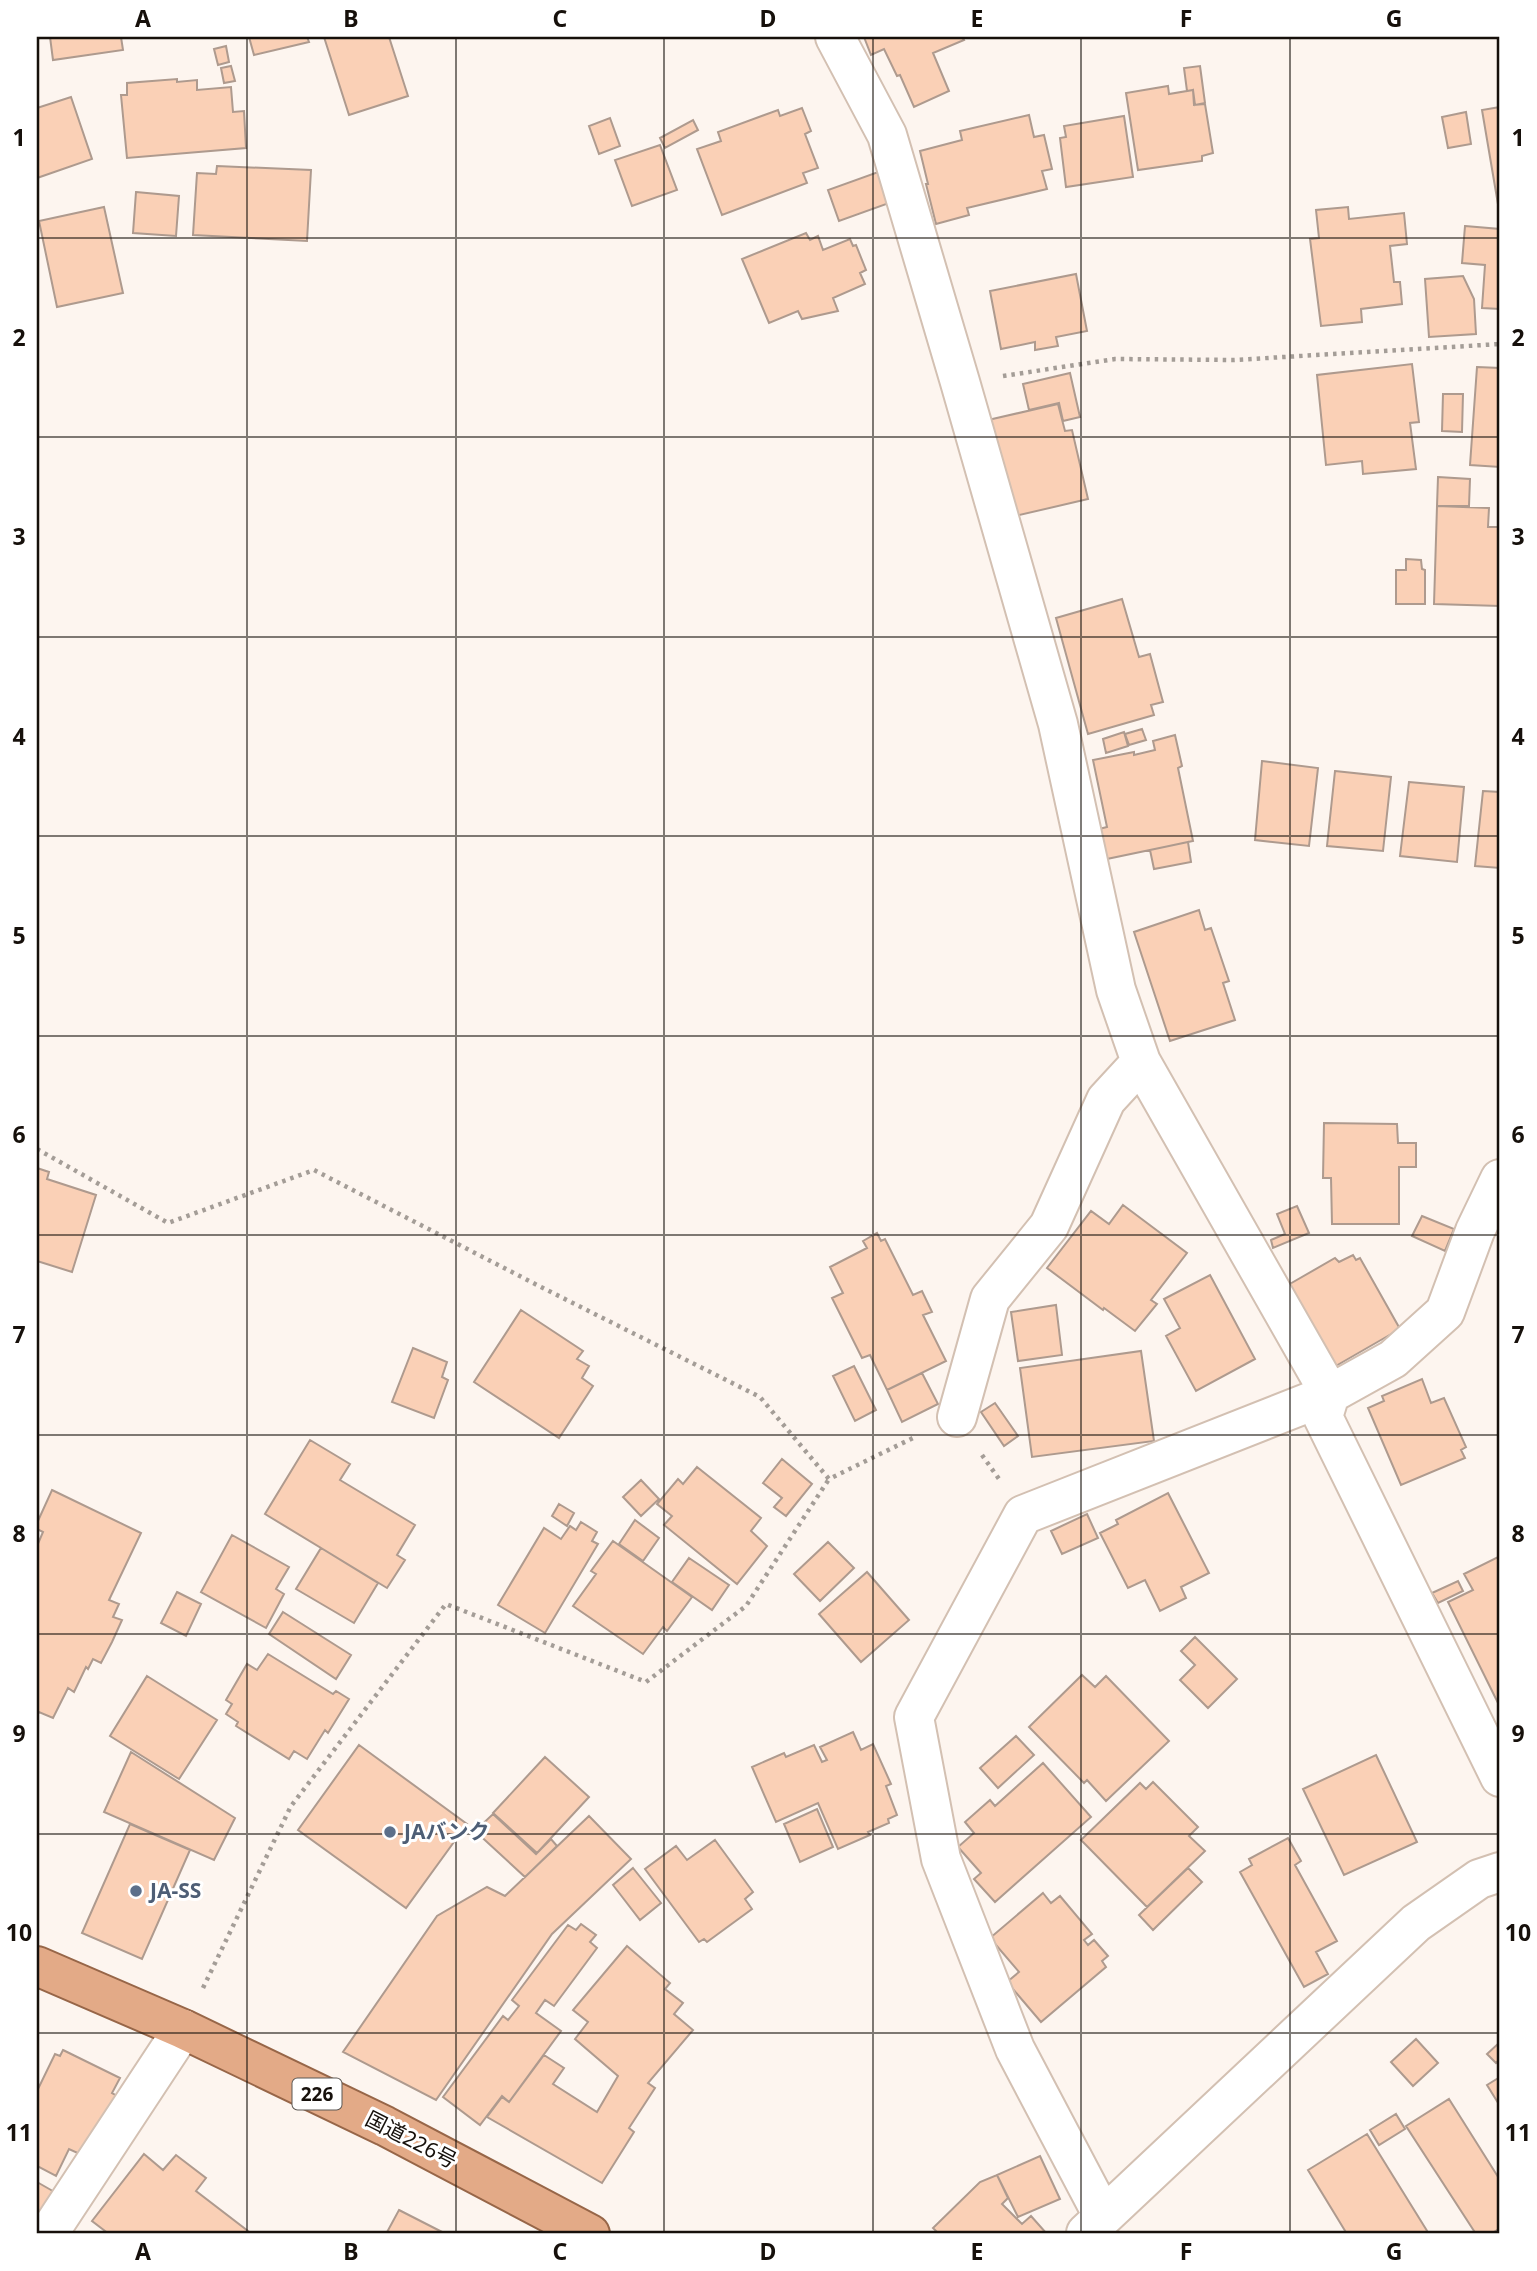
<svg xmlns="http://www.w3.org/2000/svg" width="1537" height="2271" viewBox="0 0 1537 2271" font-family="'Noto Sans','Noto Sans JP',sans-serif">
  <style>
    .building { fill: #fad0b6; stroke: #ae9a8e; stroke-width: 2 }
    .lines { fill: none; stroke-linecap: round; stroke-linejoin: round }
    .minor-casing { stroke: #d3c0b2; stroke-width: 42 }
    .trunk-casing { stroke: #976648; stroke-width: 42 }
    .path { stroke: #a49d97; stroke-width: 4.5; stroke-dasharray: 3.5 5; stroke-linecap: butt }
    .minor { stroke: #fff; stroke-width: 38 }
    .trunk { stroke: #e3aa87; stroke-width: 38 }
    .grid { fill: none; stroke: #16100b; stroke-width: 2; stroke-opacity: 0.55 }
    .service-dot { fill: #5c6f8a; stroke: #fff; stroke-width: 2.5 }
    .labels { text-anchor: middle; stroke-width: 6; stroke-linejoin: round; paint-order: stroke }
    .shield { fill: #fff; stroke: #5c5854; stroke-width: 2 }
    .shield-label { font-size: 19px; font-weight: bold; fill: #16100b }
    .service-label { font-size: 21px; font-weight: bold; fill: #4e5e75; stroke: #fff; text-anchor: start }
    .street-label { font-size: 21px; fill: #16100b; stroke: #fff }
    .neatline { fill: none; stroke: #16100b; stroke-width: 2.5 }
    .grid-label { font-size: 23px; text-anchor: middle; font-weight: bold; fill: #16100b }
  </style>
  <rect width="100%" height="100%" fill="#fdf5ef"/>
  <path class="building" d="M 50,37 L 121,37 L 123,50 L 53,60 Z
    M 249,37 L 307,37 L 309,42 L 254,55 Z
    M 324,37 L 389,37 L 408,96 L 349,115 Z
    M 864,37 L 962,37 L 964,40 L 933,53 L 949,91 L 914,107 L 900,75 L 897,76 L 884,49 L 871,55 Z
    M 226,46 L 229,62 L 218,65 L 214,49 Z
    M 231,66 L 235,81 L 224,83 L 221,68 Z
    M 1200,66 L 1205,103 L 1195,105 L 1193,90 L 1187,91 L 1184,68 Z
    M 177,79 L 177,82 L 197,80 L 197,90 L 231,87 L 233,112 L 244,111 L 246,148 L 127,158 L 121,95 L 127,95 L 127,83 Z
    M 1168,86 L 1169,94 L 1193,90 L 1194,105 L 1205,104 L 1213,153 L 1202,156 L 1202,161 L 1138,170 L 1126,93 Z
    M 71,97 L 92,159 L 37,178 L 37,108 Z
    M 1500,107 L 1500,216 L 1482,110 Z
    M 802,108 L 811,131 L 805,134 L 818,168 L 803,173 L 807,183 L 722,215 L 697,149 L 721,141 L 718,132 L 778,110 L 780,116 Z
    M 1466,112 L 1471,144 L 1448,148 L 1442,117 Z
    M 1029,115 L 1034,137 L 1044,135 L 1052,169 L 1042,171 L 1047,189 L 967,208 L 969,215 L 936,224 L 926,184 L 928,184 L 920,151 L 962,140 L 960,131 Z
    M 1124,116 L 1133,177 L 1066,187 L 1060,138 L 1066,137 L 1064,126 Z
    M 610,118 L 620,146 L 599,154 L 589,126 Z
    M 693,120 L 698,130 L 665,148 L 660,138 Z
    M 660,145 L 677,190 L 632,206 L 615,160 Z
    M 217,166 L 311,170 L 307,241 L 193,235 L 197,173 L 216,174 Z
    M 881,171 L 892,202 L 839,221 L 828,190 Z
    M 136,192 L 179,196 L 176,236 L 133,233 Z
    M 104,207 L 123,293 L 57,307 L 39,221 Z
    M 1348,207 L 1349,219 L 1404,213 L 1407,244 L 1390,246 L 1394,282 L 1400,282 L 1402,304 L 1361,309 L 1362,322 L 1321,326 L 1310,239 L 1319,238 L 1316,210 Z
    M 1465,226 L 1500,229 L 1500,309 L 1482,308 L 1485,265 L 1462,263 Z
    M 806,233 L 810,240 L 818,236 L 823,250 L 850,239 L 853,246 L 856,245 L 866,270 L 860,273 L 865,284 L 833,298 L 838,311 L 802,319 L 798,311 L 769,323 L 742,259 Z
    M 1076,274 L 1087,331 L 1056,337 L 1058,346 L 1035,350 L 1035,342 L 1001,349 L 990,291 Z
    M 1463,276 L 1474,299 L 1476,334 L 1429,337 L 1425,279 Z
    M 1412,364 L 1419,422 L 1410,423 L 1416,469 L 1363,474 L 1362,461 L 1326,465 L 1317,375 Z
    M 1477,367 L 1500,368 L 1500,467 L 1470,465 Z
    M 1070,373 L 1080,417 L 1063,421 L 1059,403 L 1029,410 L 1023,384 Z
    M 1443,394 L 1463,394 L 1462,432 L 1442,431 Z
    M 1058,404 L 1065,431 L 1072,430 L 1088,499 L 1011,517 L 988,420 Z
    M 1438,477 L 1470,479 L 1469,506 L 1437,506 Z
    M 1437,506 L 1489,508 L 1488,527 L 1500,527 L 1500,606 L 1434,604 Z
    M 1406,559 L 1421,560 L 1422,569 L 1425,570 L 1425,604 L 1396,604 L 1396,570 L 1406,570 Z
    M 1122,599 L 1139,657 L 1150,654 L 1163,702 L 1151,705 L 1154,715 L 1088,734 L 1056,618 Z
    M 1142,729 L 1146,740 L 1129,745 L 1125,734 Z
    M 1124,732 L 1128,746 L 1106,753 L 1103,739 Z
    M 1175,735 L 1182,766 L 1178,768 L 1193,841 L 1102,860 L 1095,830 L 1107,827 L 1093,760 L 1134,752 L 1134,755 L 1155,750 L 1153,741 Z
    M 1262,761 L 1318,768 L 1309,846 L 1255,840 Z
    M 1335,771 L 1391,777 L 1383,851 L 1327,846 Z
    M 1409,782 L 1464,787 L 1457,862 L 1400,856 Z
    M 1483,791 L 1500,792 L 1500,868 L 1475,866 Z
    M 1188,842 L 1191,862 L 1154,869 L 1150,850 Z
    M 1199,910 L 1205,930 L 1211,928 L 1229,981 L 1223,983 L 1235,1020 L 1170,1041 L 1134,932 Z
    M 1324,1123 L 1397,1124 L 1398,1143 L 1416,1143 L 1416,1167 L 1399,1167 L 1399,1224 L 1332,1224 L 1331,1178 L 1323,1178 Z
    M 37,1168 L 49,1172 L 47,1179 L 96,1195 L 72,1272 L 37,1261 Z
    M 1123,1205 L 1187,1253 L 1151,1300 L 1157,1304 L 1135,1331 L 1104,1308 L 1103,1310 L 1047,1268 L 1091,1211 L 1109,1224 Z
    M 1297,1206 L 1309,1233 L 1273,1248 L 1271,1240 L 1285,1234 L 1277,1214 Z
    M 1422,1216 L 1454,1229 L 1445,1251 L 1412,1236 Z
    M 877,1233 L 881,1241 L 885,1239 L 913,1295 L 922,1291 L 932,1312 L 923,1315 L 946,1361 L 887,1390 L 870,1355 L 862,1358 L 832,1298 L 843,1293 L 830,1267 L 867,1248 L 863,1241 Z
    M 1353,1255 L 1356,1260 L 1360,1258 L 1400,1329 L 1334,1367 L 1288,1285 L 1335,1258 L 1339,1262 Z
    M 1210,1275 L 1255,1359 L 1196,1391 L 1166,1336 L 1180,1328 L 1164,1299 Z
    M 1056,1305 L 1062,1355 L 1018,1361 L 1011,1312 Z
    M 521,1310 L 583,1351 L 577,1359 L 589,1366 L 582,1378 L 593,1386 L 559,1438 L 474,1382 Z
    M 413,1348 L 447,1362 L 442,1377 L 448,1380 L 434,1418 L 392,1402 Z
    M 1141,1351 L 1154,1441 L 1032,1457 L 1020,1368 Z
    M 854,1366 L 876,1410 L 855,1421 L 833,1376 Z
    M 922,1373 L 938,1404 L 902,1422 L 887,1390 Z
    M 1422,1379 L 1431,1403 L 1444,1398 L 1466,1447 L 1461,1450 L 1465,1458 L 1401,1485 L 1368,1408 L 1384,1401 L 1382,1396 Z
    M 995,1403 L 1018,1436 L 1004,1446 L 981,1412 Z
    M 310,1440 L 350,1464 L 340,1480 L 415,1525 L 397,1555 L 405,1560 L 387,1588 L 265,1514 Z
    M 782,1459 L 812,1484 L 786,1516 L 774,1507 L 782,1498 L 763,1483 Z
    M 697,1467 L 761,1518 L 751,1531 L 767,1546 L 737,1584 L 664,1525 L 672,1516 L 657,1504 L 678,1479 L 683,1484 Z
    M 641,1480 L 659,1499 L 641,1516 L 623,1497 Z
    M 52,1490 L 141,1533 L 109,1600 L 119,1604 L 113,1617 L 122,1620 L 112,1642 L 101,1663 L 93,1659 L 88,1669 L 86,1667 L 74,1692 L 68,1688 L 53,1718 L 39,1712 L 37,1716 L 37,1546 L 43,1532 L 37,1529 L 37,1523 Z
    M 1168,1493 L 1209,1573 L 1181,1587 L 1186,1598 L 1160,1611 L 1145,1580 L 1128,1588 L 1100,1533 L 1118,1524 L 1116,1520 Z
    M 559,1504 L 574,1513 L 567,1526 L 552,1516 Z
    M 1087,1514 L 1098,1538 L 1062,1554 L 1051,1531 Z
    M 635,1520 L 659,1538 L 643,1561 L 619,1544 Z
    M 581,1522 L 597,1532 L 592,1541 L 598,1544 L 545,1633 L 498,1605 L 544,1528 L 561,1539 L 570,1526 L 576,1530 Z
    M 232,1535 L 289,1567 L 276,1589 L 284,1594 L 266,1628 L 201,1592 Z
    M 613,1541 L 692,1597 L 667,1631 L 663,1627 L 643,1654 L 573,1606 L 596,1574 L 591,1571 Z
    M 828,1542 L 854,1568 L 820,1601 L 794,1574 Z
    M 321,1548 L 378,1583 L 354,1623 L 296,1589 Z
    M 1500,1556 L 1500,1707 L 1448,1602 L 1473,1590 L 1464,1574 Z
    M 689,1558 L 729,1585 L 712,1610 L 672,1582 Z
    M 867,1572 L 909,1620 L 861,1662 L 819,1614 Z
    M 1458,1581 L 1463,1591 L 1438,1603 L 1432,1593 Z
    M 177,1592 L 201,1604 L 186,1636 L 161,1623 Z
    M 283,1612 L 351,1655 L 336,1679 L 269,1634 Z
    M 1195,1637 L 1237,1679 L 1208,1708 L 1180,1680 L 1195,1665 L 1181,1651 Z
    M 268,1654 L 333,1694 L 336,1691 L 349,1699 L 328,1733 L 325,1730 L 307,1759 L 294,1751 L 289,1759 L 236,1726 L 238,1722 L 226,1714 L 232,1704 L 226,1700 L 247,1664 L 257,1670 Z
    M 1082,1675 L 1095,1687 L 1106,1676 L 1169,1741 L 1106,1801 L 1087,1780 L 1084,1783 L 1029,1727 Z
    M 147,1676 L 217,1720 L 179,1779 L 110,1736 Z
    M 853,1732 L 861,1750 L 873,1744 L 891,1784 L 886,1786 L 897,1815 L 888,1819 L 889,1823 L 868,1832 L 870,1835 L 838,1849 L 818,1803 L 776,1822 L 752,1767 L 784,1753 L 786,1757 L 814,1745 L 822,1762 L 827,1760 L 820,1747 Z
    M 1016,1736 L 1034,1755 L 998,1788 L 980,1768 Z
    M 359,1745 L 467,1824 L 406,1908 L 298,1830 Z
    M 131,1752 L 235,1818 L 214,1860 L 104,1812 Z
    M 1376,1755 L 1417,1842 L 1344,1875 L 1303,1789 Z
    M 545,1757 L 589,1797 L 537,1853 L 493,1813 Z
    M 1043,1763 L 1091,1817 L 995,1902 L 974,1879 L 981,1873 L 958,1847 L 974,1833 L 965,1822 L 990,1800 L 995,1806 Z
    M 1153,1782 L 1198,1827 L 1189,1836 L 1205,1851 L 1147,1907 L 1081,1840 L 1140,1783 L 1146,1789 Z
    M 817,1809 L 833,1847 L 800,1862 L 784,1824 Z
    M 493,1814 L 536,1854 L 551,1839 L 557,1846 L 525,1877 L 475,1831 Z
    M 589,1816 L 631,1859 L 552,1934 L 436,2100 L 343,2052 L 437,1916 L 487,1887 L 505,1896 Z
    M 130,1824 L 190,1850 L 142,1959 L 82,1933 Z
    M 1288,1838 L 1301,1861 L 1295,1865 L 1337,1941 L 1316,1952 L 1328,1974 L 1304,1987 L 1240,1872 L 1252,1865 L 1249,1859 Z
    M 715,1840 L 753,1892 L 745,1899 L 752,1909 L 707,1942 L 704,1939 L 699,1942 L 645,1869 L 676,1846 L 687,1860 Z
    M 633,1868 L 661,1903 L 640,1920 L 613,1885 Z
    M 1188,1868 L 1202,1882 L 1153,1930 L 1139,1915 Z
    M 1043,1893 L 1051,1903 L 1060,1896 L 1092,1934 L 1084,1940 L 1088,1945 L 1094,1940 L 1108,1956 L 1102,1961 L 1106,1967 L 1041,2022 L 1007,1982 L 1019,1972 L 990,1938 Z
    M 581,1924 L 596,1935 L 590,1942 L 597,1948 L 554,2006 L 545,2000 L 536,2013 L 561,2031 L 509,2102 L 502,2096 L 480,2125 L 443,2097 L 503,2016 L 508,2020 L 519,2006 L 512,2000 L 568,1925 L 576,1930 Z
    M 627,1946 L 670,1983 L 665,1989 L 683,2003 L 674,2014 L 693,2030 L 648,2083 L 655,2088 L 629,2128 L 634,2132 L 602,2183 L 487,2117 L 502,2097 L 509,2102 L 544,2055 L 564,2068 L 553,2084 L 597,2112 L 618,2076 L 575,2039 L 588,2022 L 573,2010 Z
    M 1416,2039 L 1438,2063 L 1413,2086 L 1391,2062 Z
    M 1500,2042 L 1500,2059 L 1496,2063 L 1487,2054 Z
    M 63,2050 L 120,2078 L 112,2093 L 119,2097 L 82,2155 L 69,2149 L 56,2176 L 37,2166 L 37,2091 L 55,2054 L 60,2056 Z
    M 1500,2077 L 1500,2106 L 1487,2085 Z
    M 1449,2099 L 1500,2180 L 1500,2228 L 1491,2234 L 1476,2234 L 1406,2126 Z
    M 1396,2114 L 1405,2129 L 1379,2145 L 1370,2130 Z
    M 1367,2134 L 1429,2234 L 1347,2234 L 1308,2170 Z
    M 144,2154 L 163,2170 L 176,2155 L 206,2178 L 196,2191 L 248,2231 L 246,2234 L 109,2234 L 92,2221 Z
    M 1040,2156 L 1060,2199 L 1018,2217 L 997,2175 Z
    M 997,2175 L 1008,2198 L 1002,2204 L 1022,2224 L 1031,2216 L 1047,2234 L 939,2234 L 933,2228 L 980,2182 Z
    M 37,2182 L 58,2194 L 37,2231 Z
    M 399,2210 L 446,2234 L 386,2234 Z"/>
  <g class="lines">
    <defs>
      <path id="minor" d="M 835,37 L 887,135 L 960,382 L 1058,724 L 1116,990 L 1141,1062 L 1330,1394 L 1323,1417 L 1500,1777
        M 957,1417 L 990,1299 L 1049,1226 L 1106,1100 L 1141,1062
        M 1103,2216 L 1015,2049 L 941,1859 L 914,1717 L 1023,1515 L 1330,1394 L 1393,1359 L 1445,1312 L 1475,1231 L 1500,1179
        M 1086,2233 L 1416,1923 L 1479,1879 L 1500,1872
        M 48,2234 L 183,2029"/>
      <path id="trunk" d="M 37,1966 L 183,2029 L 385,2126 L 590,2234"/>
    </defs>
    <use href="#minor" class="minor-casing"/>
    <use href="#trunk" class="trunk-casing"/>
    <path class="path" d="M 1003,376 L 1115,359 L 1234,360 L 1500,344
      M 37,1149 L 168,1223 L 314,1170 L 541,1287 L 760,1397 L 829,1479 L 917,1436
      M 982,1455 L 999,1479
      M 203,1988 L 291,1806 L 446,1604 L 646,1682 L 746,1606 L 829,1479"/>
    <use href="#minor" class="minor"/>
    <use href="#trunk" class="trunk"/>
  </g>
  <path class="grid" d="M 247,37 L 247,2234M 456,37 L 456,2234M 664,37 L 664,2234M 873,37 L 873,2234M 1081,37 L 1081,2234M 1290,37 L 1290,2234M 37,238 L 1500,238M 37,437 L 1500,437M 37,637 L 1500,637M 37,836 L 1500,836M 37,1036 L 1500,1036M 37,1235 L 1500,1235M 37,1435 L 1500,1435M 37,1634 L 1500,1634M 37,1834 L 1500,1834M 37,2033 L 1500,2033"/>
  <g class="service-dot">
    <circle cx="390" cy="1832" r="7"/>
    <circle cx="136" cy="1891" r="7"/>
  </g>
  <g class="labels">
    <rect class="shield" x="292.5" y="2078.5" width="49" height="31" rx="5"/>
    <g class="shield-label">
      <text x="317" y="2101">226</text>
    </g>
    <g class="service-label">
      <text x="404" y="1839">JAバンク</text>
      <text x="150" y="1898">JA-SS</text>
    </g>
    <g class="street-label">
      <text transform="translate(411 2140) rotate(27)" y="7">国道226号</text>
    </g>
  </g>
  <rect width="1537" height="2271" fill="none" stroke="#ffffff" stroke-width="77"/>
  <rect x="38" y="38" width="1460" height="2194" class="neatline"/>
  <g class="grid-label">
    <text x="143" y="27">A</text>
    <text x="351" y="27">B</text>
    <text x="560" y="27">C</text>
    <text x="768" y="27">D</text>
    <text x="977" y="27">E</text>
    <text x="1186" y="27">F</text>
    <text x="1394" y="27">G</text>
    <text x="19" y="146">1</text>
    <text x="1518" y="146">1</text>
    <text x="19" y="346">2</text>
    <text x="1518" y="346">2</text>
    <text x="19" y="545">3</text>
    <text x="1518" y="545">3</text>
    <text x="19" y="745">4</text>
    <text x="1518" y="745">4</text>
    <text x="19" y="944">5</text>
    <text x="1518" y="944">5</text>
    <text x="19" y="1143">6</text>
    <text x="1518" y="1143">6</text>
    <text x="19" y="1343">7</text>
    <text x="1518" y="1343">7</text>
    <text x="19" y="1542">8</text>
    <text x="1518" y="1542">8</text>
    <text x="19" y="1742">9</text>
    <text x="1518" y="1742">9</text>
    <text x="19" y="1941">10</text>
    <text x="1518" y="1941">10</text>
    <text x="19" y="2141">11</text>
    <text x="1518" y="2141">11</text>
    <text x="143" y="2260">A</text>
    <text x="351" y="2260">B</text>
    <text x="560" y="2260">C</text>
    <text x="768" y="2260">D</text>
    <text x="977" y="2260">E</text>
    <text x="1186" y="2260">F</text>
    <text x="1394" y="2260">G</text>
  </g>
</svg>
